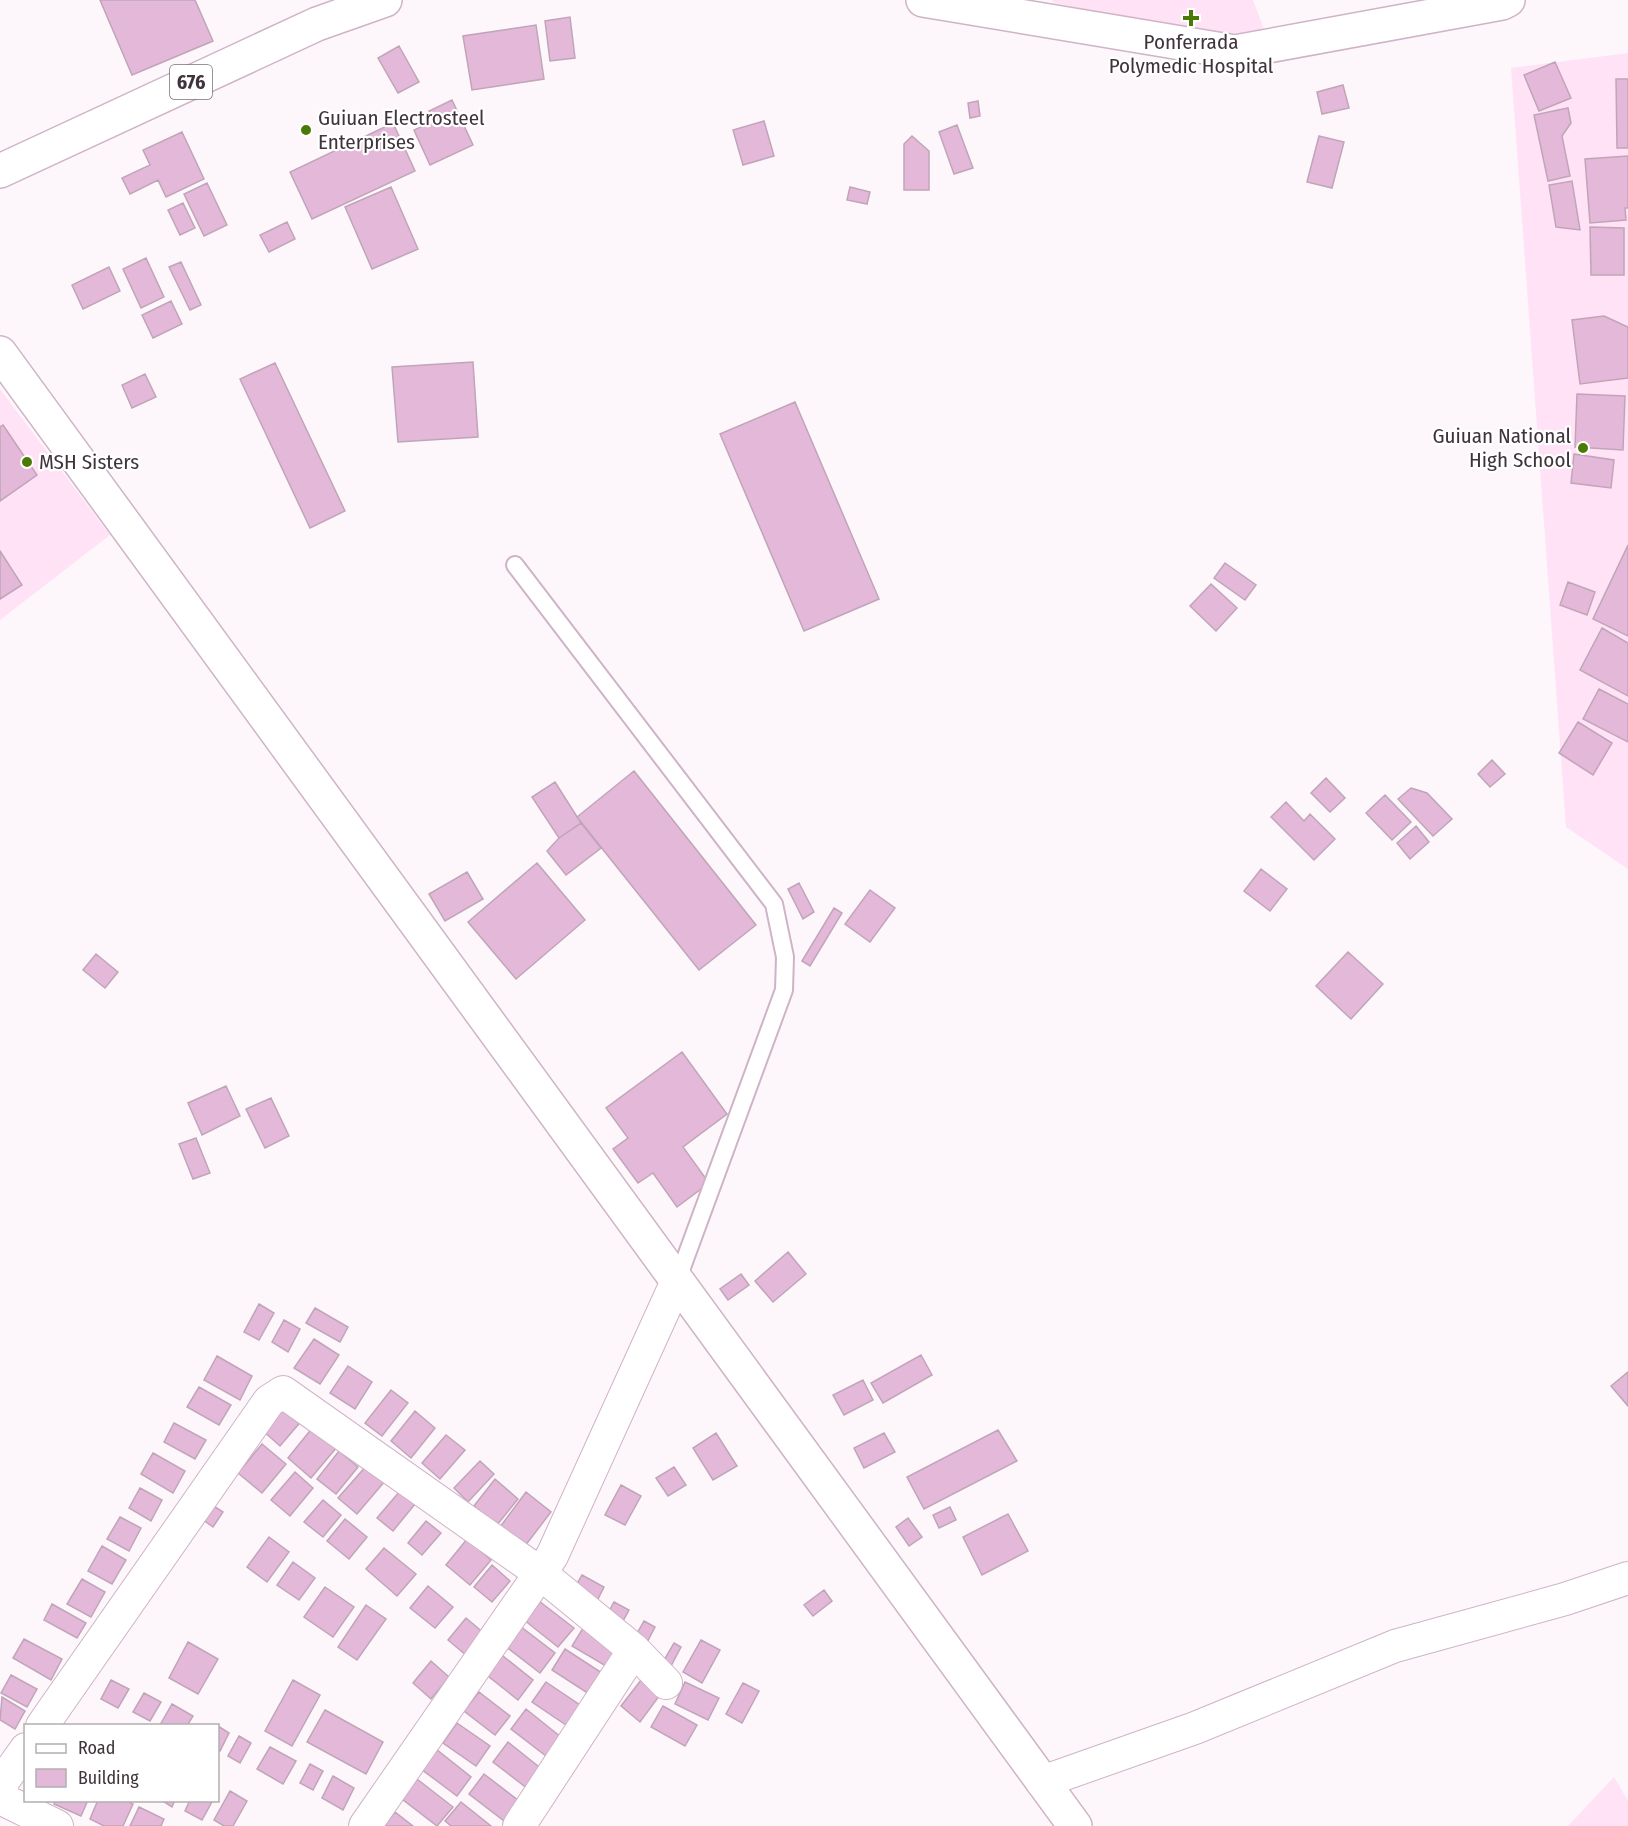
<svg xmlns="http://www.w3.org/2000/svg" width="1628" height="1826" viewBox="0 0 1628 1826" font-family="'Fira Sans Condensed',sans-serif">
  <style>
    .built { fill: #ffe2f6 }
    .building { fill: #e4b8d8; stroke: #c0a5b8; stroke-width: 1.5 }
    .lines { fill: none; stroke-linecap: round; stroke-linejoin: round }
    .lane-casing { stroke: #cfb3c7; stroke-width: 20 }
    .street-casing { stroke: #cfb3c7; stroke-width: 34 }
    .secondary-casing { stroke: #cfb3c7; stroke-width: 36 }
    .primary-casing { stroke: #cfb3c7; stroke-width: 36 }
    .lane { stroke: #fff; stroke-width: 16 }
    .street { stroke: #fff; stroke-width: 32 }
    .secondary { stroke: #fff; stroke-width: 33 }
    .primary { stroke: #fff; stroke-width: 33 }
    .poi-dot { fill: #497a05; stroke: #fff; stroke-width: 2 }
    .labels { text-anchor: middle; stroke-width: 4.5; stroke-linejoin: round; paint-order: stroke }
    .shield { fill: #fff; stroke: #797176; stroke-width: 1.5 }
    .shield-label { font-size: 20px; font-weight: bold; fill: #3f343c }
    .poi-label { font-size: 21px; fill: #3f343c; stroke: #fff; text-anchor: start }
  </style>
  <rect width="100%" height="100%" fill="#fdf7fb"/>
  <path class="built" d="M 1052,0 L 1253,0 L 1265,32 L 1205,35 L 1054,3 Z
    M 1628,53 L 1628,869 L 1566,827 L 1511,68 Z
    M 0,389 L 110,535 L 0,620 Z
    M 1614,1777 L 1628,1801 L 1628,1826 L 1568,1826 Z"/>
  <path class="building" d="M 100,0 L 195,0 L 213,41 L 132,75 Z
    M 570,17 L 575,58 L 550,61 L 545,21 Z
    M 536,25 L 544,79 L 472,90 L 463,36 Z
    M 399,46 L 419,82 L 398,93 L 378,58 Z
    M 1555,62 L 1571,98 L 1539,111 L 1524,75 Z
    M 1616,79 L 1628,79 L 1628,148 L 1617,148 Z
    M 1343,85 L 1349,108 L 1322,114 L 1317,92 Z
    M 452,100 L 473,145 L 430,165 L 414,130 L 434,121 L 429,111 Z
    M 978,101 L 980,116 L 970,118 L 968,103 Z
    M 1568,108 L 1571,123 L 1562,136 L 1570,176 L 1548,181 L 1534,115 Z
    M 764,121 L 774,156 L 743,165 L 733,130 Z
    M 393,123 L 415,171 L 312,219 L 290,172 Z
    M 957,125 L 973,168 L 954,174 L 939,132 Z
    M 182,132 L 204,179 L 166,197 L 158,180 L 130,194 L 122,178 L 150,165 L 143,150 Z
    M 912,136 L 929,151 L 929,190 L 904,190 L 904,144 Z
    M 1319,136 L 1344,142 L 1332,188 L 1307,182 Z
    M 1628,156 L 1628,208 L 1625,208 L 1626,220 L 1590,223 L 1585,159 Z
    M 1572,181 L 1580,230 L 1556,227 L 1549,185 Z
    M 207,183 L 227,225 L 204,236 L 184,194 Z
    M 391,187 L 418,249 L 372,269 L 345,207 Z
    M 850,187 L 870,192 L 867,204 L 847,200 Z
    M 183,203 L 195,228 L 180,235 L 168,210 Z
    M 287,222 L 295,239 L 269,252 L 260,235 Z
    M 1590,227 L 1624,228 L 1624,275 L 1591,275 Z
    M 146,258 L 164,297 L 141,308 L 123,269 Z
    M 181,262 L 201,305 L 190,310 L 169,267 Z
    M 109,267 L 120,291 L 83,309 L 72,285 Z
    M 171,301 L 182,324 L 153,338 L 142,315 Z
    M 1604,316 L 1628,327 L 1628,378 L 1580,384 L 1572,320 Z
    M 473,362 L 478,437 L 398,442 L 392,367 Z
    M 275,363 L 345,511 L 310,528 L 240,379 Z
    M 145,374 L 156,397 L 132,408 L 122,385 Z
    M 1577,394 L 1625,396 L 1623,450 L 1575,447 Z
    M 795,402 L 879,599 L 804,631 L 720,434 Z
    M 3,425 L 37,475 L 0,501 L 0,427 Z
    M 1574,454 L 1614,460 L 1611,488 L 1571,483 Z
    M 1628,545 L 1628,636 L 1593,619 Z
    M 0,551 L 22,585 L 0,599 Z
    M 1225,563 L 1256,585 L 1245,600 L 1214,578 Z
    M 1568,582 L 1595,592 L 1587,615 L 1560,605 Z
    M 1211,584 L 1237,608 L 1216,631 L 1190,606 Z
    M 1602,628 L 1628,643 L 1628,696 L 1580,670 Z
    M 1599,689 L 1628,704 L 1628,742 L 1583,719 Z
    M 1578,722 L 1612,743 L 1593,775 L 1559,753 Z
    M 1492,760 L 1505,774 L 1490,787 L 1478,774 Z
    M 634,771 L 756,925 L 699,970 L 577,817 Z
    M 1326,778 L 1345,798 L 1330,812 L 1311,793 Z
    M 555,782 L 581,823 L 559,838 L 532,797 Z
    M 1411,788 L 1427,793 L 1452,819 L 1433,836 L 1398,799 Z
    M 1385,795 L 1411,822 L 1392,840 L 1366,813 Z
    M 1286,802 L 1304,821 L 1310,814 L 1335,839 L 1314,860 L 1271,817 Z
    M 581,823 L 601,848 L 566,875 L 547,851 L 559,838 Z
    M 1416,826 L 1429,842 L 1410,859 L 1397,843 Z
    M 537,863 L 585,920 L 516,979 L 468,922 Z
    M 1261,869 L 1287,889 L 1270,911 L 1244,891 Z
    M 467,872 L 483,899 L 445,921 L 429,894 Z
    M 799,883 L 814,912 L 803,919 L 788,889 Z
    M 870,890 L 895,908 L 870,942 L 845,924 Z
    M 834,908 L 842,913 L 810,966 L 802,961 Z
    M 1348,952 L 1383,984 L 1351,1019 L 1316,986 Z
    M 96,954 L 118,972 L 105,988 L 83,970 Z
    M 682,1052 L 727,1114 L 683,1147 L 709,1183 L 677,1207 L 653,1173 L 638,1183 L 613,1149 L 628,1138 L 606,1108 Z
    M 226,1086 L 240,1116 L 202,1135 L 188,1103 Z
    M 271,1098 L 289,1136 L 265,1148 L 246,1109 Z
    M 196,1138 L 210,1173 L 193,1179 L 179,1144 Z
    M 788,1252 L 806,1274 L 773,1302 L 755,1281 Z
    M 741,1274 L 749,1285 L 728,1300 L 720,1289 Z
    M 259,1304 L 274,1313 L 259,1340 L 244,1332 Z
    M 315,1308 L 348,1327 L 340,1342 L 306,1323 Z
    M 284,1320 L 300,1329 L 288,1352 L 272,1342 Z
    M 314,1339 L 339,1355 L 320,1384 L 294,1368 Z
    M 921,1355 L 932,1375 L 883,1403 L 871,1383 Z
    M 217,1356 L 252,1376 L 240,1400 L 204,1380 Z
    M 348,1366 L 372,1382 L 355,1409 L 330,1393 Z
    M 1628,1372 L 1628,1406 L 1611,1386 Z
    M 863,1380 L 873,1400 L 844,1415 L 833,1395 Z
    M 199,1387 L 231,1405 L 219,1425 L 187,1407 Z
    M 391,1390 L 408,1403 L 382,1436 L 365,1423 Z
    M 283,1403 L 303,1419 L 280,1446 L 262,1430 Z
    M 415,1411 L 435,1428 L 411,1458 L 391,1441 Z
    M 174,1423 L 206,1440 L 195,1459 L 164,1442 Z
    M 313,1427 L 337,1447 L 311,1478 L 288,1458 Z
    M 998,1430 L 1017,1461 L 924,1509 L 907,1477 Z
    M 716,1433 L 737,1466 L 713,1480 L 693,1448 Z
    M 884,1433 L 895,1452 L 864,1468 L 854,1448 Z
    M 446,1435 L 465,1450 L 440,1479 L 422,1463 Z
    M 262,1444 L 286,1464 L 262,1493 L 238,1473 Z
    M 339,1451 L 358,1467 L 336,1494 L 317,1479 Z
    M 153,1453 L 185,1471 L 173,1493 L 141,1474 Z
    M 480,1461 L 494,1474 L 468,1502 L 454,1488 Z
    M 367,1465 L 385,1481 L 357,1514 L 338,1498 Z
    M 674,1467 L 686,1485 L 668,1496 L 656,1478 Z
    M 295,1472 L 313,1488 L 290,1516 L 271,1500 Z
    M 495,1479 L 518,1499 L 497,1525 L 474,1506 Z
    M 621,1485 L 641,1496 L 625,1525 L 605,1515 Z
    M 140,1488 L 162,1500 L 151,1521 L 129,1508 Z
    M 400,1491 L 415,1504 L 393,1531 L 377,1518 Z
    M 526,1492 L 551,1512 L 525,1546 L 500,1527 Z
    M 323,1500 L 341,1515 L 323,1537 L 304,1522 Z
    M 212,1505 L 223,1512 L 213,1527 L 202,1519 Z
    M 950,1507 L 956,1520 L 939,1528 L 933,1515 Z
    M 1008,1514 L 1028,1551 L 982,1575 L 963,1537 Z
    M 120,1517 L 141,1528 L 129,1551 L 107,1539 Z
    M 908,1518 L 922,1537 L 909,1546 L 896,1527 Z
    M 345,1519 L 367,1537 L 349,1559 L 327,1541 Z
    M 426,1521 L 441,1533 L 422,1555 L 408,1543 Z
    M 269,1537 L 289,1552 L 267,1582 L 247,1567 Z
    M 467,1539 L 491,1560 L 470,1585 L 446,1565 Z
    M 102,1546 L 126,1560 L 112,1584 L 88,1571 Z
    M 384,1548 L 416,1574 L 397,1596 L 366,1569 Z
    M 293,1562 L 315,1578 L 299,1600 L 277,1585 Z
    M 492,1565 L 510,1581 L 492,1602 L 474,1587 Z
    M 582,1575 L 604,1587 L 593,1609 L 570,1596 Z
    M 82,1579 L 105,1592 L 91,1617 L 67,1604 Z
    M 428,1586 L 453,1607 L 435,1628 L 410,1608 Z
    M 325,1587 L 354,1607 L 333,1637 L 304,1617 Z
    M 824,1590 L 832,1601 L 813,1616 L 804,1605 Z
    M 539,1601 L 574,1628 L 558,1647 L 524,1620 Z
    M 614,1602 L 629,1610 L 617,1632 L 602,1624 Z
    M 52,1604 L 86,1623 L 77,1638 L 44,1620 Z
    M 366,1605 L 386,1619 L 357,1660 L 338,1647 Z
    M 466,1618 L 485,1634 L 467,1656 L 448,1640 Z
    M 644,1621 L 655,1627 L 643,1650 L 631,1644 Z
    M 585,1625 L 623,1647 L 611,1669 L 572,1646 Z
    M 520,1626 L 555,1653 L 540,1673 L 505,1646 Z
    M 24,1639 L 62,1659 L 51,1680 L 13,1658 Z
    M 701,1640 L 720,1650 L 702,1683 L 683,1672 Z
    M 188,1642 L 218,1659 L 198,1694 L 169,1678 Z
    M 674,1643 L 681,1647 L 671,1666 L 663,1662 Z
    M 565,1649 L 602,1673 L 589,1694 L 552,1670 Z
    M 498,1652 L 533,1680 L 518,1700 L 483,1672 Z
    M 431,1661 L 449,1677 L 431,1699 L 413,1683 Z
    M 11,1675 L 37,1689 L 27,1707 L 1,1693 Z
    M 111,1680 L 129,1689 L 118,1708 L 101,1699 Z
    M 293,1680 L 320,1695 L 292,1746 L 265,1731 Z
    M 641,1680 L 660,1695 L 640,1722 L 621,1706 Z
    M 546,1682 L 583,1707 L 569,1727 L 532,1702 Z
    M 685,1682 L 719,1698 L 708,1720 L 675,1704 Z
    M 743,1683 L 759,1691 L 742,1723 L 726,1714 Z
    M 479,1692 L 510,1716 L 495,1735 L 464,1711 Z
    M 144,1693 L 161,1702 L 150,1721 L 133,1712 Z
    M 2,1697 L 25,1711 L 15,1729 L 0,1720 Z
    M 172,1704 L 193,1716 L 187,1726 L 160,1725 Z
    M 663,1706 L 697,1725 L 685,1746 L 651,1727 Z
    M 526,1709 L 561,1737 L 546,1756 L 511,1729 Z
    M 325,1710 L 383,1742 L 366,1774 L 307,1742 Z
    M 457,1723 L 490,1746 L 476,1766 L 443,1743 Z
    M 218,1726 L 229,1733 L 220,1751 L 218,1749 Z
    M 239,1736 L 251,1743 L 240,1763 L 228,1756 Z
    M 508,1742 L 543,1770 L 528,1789 L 493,1762 Z
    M 270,1747 L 296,1761 L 283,1784 L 257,1769 Z
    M 436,1749 L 471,1777 L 457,1796 L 421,1769 Z
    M 310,1764 L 323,1771 L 313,1790 L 300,1783 Z
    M 484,1774 L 519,1801 L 504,1821 L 469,1794 Z
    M 333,1776 L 354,1788 L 343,1810 L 322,1798 Z
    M 417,1779 L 453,1807 L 437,1826 L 402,1799 Z
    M 230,1791 L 247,1801 L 233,1826 L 224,1826 L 214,1820 Z
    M 55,1800 L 88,1800 L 81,1816 L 54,1804 Z
    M 98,1800 L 126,1800 L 133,1804 L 123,1826 L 104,1826 L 90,1819 Z
    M 161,1800 L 175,1800 L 172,1807 Z
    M 190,1800 L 213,1800 L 202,1820 L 185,1811 Z
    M 461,1802 L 491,1826 L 451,1826 L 445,1821 Z
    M 139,1807 L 164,1819 L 161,1826 L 130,1826 Z
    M 395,1812 L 413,1826 L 384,1826 Z"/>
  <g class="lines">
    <defs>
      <path id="lane" d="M 515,565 L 774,904 L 785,957 L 784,990 L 677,1281"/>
      <path id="street" d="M 42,1726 L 269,1401 L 283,1392 L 540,1573 L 634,1650 L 666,1683
        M 26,1749 L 1,1784 L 4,1800 L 57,1826
        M 1042,1782 L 1195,1728 L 1395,1646 L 1565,1599 L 1628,1578
        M 365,1826 L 552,1556 L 677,1281
        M 519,1826 L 634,1650"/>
      <path id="secondary" d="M 0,353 L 1075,1826"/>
      <path id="primary" d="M 923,0 L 1235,52 L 1502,3 L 1508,0
        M 0,171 L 317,24 L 385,0"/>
    </defs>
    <use href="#lane" class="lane-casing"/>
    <use href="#street" class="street-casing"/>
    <use href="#secondary" class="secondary-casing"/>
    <use href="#primary" class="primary-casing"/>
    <use href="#lane" class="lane"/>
    <use href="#street" class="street"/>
    <use href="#secondary" class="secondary"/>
    <use href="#primary" class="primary"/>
  </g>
  <g class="poi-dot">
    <path d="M1188 9h6v6h6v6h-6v6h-6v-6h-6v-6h6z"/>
    <circle cx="306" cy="130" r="6"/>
    <circle cx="1583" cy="448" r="6"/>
    <circle cx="27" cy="462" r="6"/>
  </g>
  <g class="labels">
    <rect class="shield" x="170" y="65" width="42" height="34" rx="4.5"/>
    <g class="shield-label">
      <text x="191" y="89">676</text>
    </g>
    <g class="poi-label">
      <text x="1191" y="49" text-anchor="middle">Ponferrada<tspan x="1191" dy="24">Polymedic Hospital</tspan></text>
      <text x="318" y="125">Guiuan Electrosteel<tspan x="318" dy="24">Enterprises</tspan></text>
      <text x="1571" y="443" text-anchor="end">Guiuan National<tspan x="1571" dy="24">High School</tspan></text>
      <text x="39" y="469">MSH Sisters</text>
    </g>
  </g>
  <rect x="24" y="1724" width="195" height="78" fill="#ffffff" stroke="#b2aeb1" stroke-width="1.5"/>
  <rect x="36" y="1744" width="30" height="9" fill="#ffffff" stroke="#b2aeb1" stroke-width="1.5"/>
  <text x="78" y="1754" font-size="18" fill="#3f343c">Road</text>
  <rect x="36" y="1769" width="30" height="18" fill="#e4b8d8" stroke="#b2aeb1" stroke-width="1.5"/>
  <text x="78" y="1784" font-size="18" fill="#3f343c">Building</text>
</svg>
